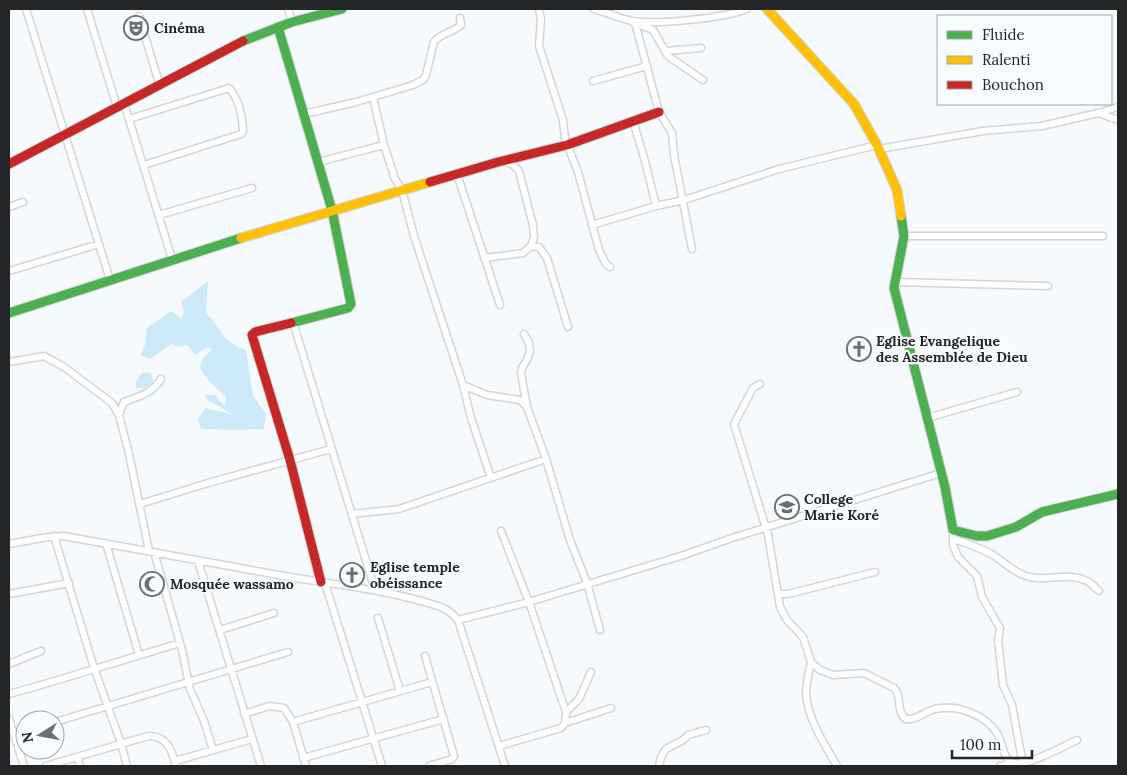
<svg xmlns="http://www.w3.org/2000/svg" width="1127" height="775" viewBox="0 0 1127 775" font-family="Lora,serif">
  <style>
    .green { fill: #cdeafb }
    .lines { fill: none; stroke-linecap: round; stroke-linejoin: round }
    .street-casing { stroke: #d3d5d7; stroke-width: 9 }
    .fast-casing { stroke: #d3d5d7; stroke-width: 11 }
    .slow-casing { stroke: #d3d5d7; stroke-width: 11 }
    .jam-casing { stroke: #d3d5d7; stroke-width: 11 }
    .street { stroke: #fefeff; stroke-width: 6 }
    .fast { stroke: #4caf50; stroke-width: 9 }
    .slow { stroke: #ffc107; stroke-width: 9 }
    .jam { stroke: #c62828; stroke-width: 9 }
    .labels { text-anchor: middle; stroke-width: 4.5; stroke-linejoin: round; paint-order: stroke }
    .poi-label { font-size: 14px; font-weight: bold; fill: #232526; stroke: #f6fbfd; text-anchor: start }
  </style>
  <rect width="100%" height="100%" fill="#f7fafc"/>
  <path class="green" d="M 208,281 L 206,313 C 222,330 222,342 246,350 L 253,396 L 266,414 L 264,429 L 237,430 L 201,429 L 198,419 L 206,408 L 234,415 L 209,401 L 204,395 L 215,395 L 225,406 L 226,397 L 209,381 L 199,367 L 204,357 L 212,350 L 209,347 L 203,349 L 196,355 L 187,345 L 178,347 L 171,344 L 150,359 L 140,355 L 145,345 L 147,328 L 171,311 L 181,318 L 184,312 L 181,302 Z
    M 146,372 L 151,373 L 153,382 L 144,388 L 136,388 C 134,381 139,374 146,372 Z"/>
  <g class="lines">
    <defs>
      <path id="street" d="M 26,9 L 110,280
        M 87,9 L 117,107
        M 288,9 L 292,22
        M 539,9 L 541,20 L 539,46 L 563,120 L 565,139 L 578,172 L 599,250 L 606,264 L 610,267
        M 594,9 C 605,12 616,17 628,20 C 653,26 723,18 747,9
        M 139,16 L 159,83
        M 629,20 L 635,23 L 659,112 L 672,133 L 674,155 L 692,249
        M 635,23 L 653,30 L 668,56 L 703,80
        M 666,51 L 701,48
        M 593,81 L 647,66
        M 373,97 L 384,145 L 395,179 L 402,190 L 414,236 L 463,385 L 471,418 L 491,478
        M 124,103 L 172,259
        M 1099,113 L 1118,107
        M 304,114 L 356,102 L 413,85 L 423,80 L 426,75 L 434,42 C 440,33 453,33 461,25 L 460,18
        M 129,119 L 229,88 C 238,98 243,116 243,131 L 241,134 L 144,165
        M 633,121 L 645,161 L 656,206
        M 879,149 L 983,131 L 1042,126 L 1098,113 L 1118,120
        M 318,162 L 384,145
        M 457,174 L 500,305
        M 9,207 L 23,202
        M 159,215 L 252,188
        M 592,225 L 656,206 L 684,200 L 779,169 L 877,145
        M 904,236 L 1103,236
        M 531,246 L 539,247 L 547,258 L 568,327
        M 484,258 L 523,253 L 531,246 L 534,237 L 533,225 L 519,171 L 513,165 L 504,161
        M 9,271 L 99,244
        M 895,282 L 1048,286
        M 293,322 L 375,590
        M 524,334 L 529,343 L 530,351 L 527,360 L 522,368 L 521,373 L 527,407 L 546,459 L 570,540 L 587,583 L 600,630
        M 9,362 L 44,356 L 64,367 L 112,403 L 119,415 L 129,454 L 149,551
        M 760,384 L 753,388 L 734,424 L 768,535 L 780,607 L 787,620 L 803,637 L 811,662 L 820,670 L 833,675 L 864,673 L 894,688 C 903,697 895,711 906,719 C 916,721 925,711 935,709 C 946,707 959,708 969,712 C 980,716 990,722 997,733 C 1005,746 1001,767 1023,763 C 1041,759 1060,748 1077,740
        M 463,385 L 487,395 L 520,400 L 527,407
        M 119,415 L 124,402 C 140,396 151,394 161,379
        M 927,418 L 1017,392
        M 140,504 L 208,483 L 331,449
        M 352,514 L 399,509 L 546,459
        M 953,530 L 953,545 L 958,557 L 977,576 L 982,597 L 1000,628 L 998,640 L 1003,685 L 1012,705 L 1023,765
        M 54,536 L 94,668 L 121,743 L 127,766
        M 953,539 C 967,543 980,548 993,555 C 1004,562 1013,572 1026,576 C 1045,583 1068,571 1087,581 C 1092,583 1095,588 1099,591
        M 106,543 L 139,655
        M 9,544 L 48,537 L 64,536 C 138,549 211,563 284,576 C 337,585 390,590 441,607 C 448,610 453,614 458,620 L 505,766
        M 154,552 L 182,650 L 190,689 L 204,721 L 213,750
        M 198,561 L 261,766
        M 325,583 L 382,766
        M 9,594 L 69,583
        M 779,594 L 788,594 L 875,572
        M 378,618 L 400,691
        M 458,620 L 529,602 L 684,555 L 729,539 L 941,473
        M 220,630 L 274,613
        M 425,656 L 454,756 L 452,759 L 429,766
        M 811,662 C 809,672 806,683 806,693 C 807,718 825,745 837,766
        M 9,664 L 41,651
        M 9,694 L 48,683 L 180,643
        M 566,712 L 579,699 L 591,672
        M 244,714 L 269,706 L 284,708 L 293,722 L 306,766
        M 9,719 L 24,766
        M 55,722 L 288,652
        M 293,722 L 432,682
        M 565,723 L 611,708
        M 14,735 L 25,732
        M 499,746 L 561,728 L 565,723 L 566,712 L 529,602 L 501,531
        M 77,757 L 80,766
        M 303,758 L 444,719
        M 175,761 L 252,739
        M 46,766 L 148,736 C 166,735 172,750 176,766
        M 659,766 L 661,757 L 666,749 L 683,740 L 688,735 L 706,730
        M 1000,766 L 1012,763"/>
      <path id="fast" d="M 278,27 L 332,210 L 351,304 L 348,308 L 291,323
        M 243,41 L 292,22 L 342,9
        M 901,216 L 904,236 L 894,288 L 945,487 L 953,530 L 977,536 L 987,536 L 1016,527 L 1042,512 L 1118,494
        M 9,313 L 241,238"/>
      <path id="slow" d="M 767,9 L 854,104 L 877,145 L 897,190 L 901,216
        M 241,238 L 430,182"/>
      <path id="jam" d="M 9,164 L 243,41
        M 430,182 L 498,162 L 567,145 L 659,112
        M 291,323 L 255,332 L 252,335 L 290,460 L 321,582"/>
    </defs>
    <use href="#street" class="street-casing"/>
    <use href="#fast" class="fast-casing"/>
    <use href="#slow" class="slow-casing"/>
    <use href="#jam" class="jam-casing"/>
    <use href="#street" class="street"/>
    <use href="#fast" class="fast"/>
    <use href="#slow" class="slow"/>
    <use href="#jam" class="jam"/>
  </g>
  <defs>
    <symbol id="theatre-ring" viewBox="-11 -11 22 22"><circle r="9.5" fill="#f6fbfd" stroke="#6d7071" stroke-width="1.5"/><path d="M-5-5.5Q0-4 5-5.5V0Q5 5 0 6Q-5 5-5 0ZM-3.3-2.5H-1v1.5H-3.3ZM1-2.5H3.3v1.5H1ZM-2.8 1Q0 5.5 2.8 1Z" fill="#6d7071"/></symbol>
    <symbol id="church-ring" viewBox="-11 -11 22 22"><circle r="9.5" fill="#f6fbfd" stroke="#6d7071" stroke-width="1.5"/><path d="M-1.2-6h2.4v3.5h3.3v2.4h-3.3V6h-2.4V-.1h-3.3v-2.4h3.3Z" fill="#6d7071"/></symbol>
    <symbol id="university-ring" viewBox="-11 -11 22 22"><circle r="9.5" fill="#f6fbfd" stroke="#6d7071" stroke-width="1.5"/><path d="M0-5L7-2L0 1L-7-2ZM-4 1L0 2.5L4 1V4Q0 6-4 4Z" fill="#6d7071"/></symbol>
    <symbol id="mosque-ring" viewBox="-11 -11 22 22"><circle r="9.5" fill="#f6fbfd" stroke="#6d7071" stroke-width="1.5"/><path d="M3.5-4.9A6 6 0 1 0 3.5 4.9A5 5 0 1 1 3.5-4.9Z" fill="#6d7071"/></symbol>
  </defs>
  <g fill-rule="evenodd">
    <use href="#theatre-ring" x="122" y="14" width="28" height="28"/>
    <use href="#church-ring" x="845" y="335" width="28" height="28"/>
    <use href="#university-ring" x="773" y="493" width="28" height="28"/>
    <use href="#church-ring" x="338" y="561" width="28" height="28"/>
    <use href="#mosque-ring" x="138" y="570" width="28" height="28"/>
  </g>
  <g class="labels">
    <g class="poi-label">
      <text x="154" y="33">Cinéma</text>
      <text x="876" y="346">Eglise Evangelique<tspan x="876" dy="16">des Assemblée de Dieu</tspan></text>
      <text x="804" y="504">College<tspan x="804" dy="16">Marie Koré</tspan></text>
      <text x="370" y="572">Eglise temple<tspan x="370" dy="16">obéissance</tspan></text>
      <text x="170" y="589">Mosquée wassamo</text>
    </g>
  </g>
  <rect width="1127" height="775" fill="none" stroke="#232526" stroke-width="20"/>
  <rect x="937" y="15" width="175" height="90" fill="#f6fbfd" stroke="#a2a5a7"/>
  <rect x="947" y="31" width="25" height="8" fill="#4caf50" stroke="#a2a5a7"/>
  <text x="982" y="40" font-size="15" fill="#232526">Fluide</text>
  <rect x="947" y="56" width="25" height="8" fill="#ffc107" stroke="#a2a5a7"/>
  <text x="982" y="65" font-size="15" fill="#232526">Ralenti</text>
  <rect x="947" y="81" width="25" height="8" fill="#c62828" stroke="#a2a5a7"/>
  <text x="982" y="90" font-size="15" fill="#232526">Bouchon</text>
  <g transform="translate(40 735) rotate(259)"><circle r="24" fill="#f6fbfd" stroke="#a2a5a7"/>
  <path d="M0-4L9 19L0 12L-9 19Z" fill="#6d7071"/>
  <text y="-8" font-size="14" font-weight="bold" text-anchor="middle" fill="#232526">N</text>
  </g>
  <path d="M952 750v8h80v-8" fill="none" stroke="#232526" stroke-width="2.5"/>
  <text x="960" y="750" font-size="15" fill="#232526" stroke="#f6fbfd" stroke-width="4" paint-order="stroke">100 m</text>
</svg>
